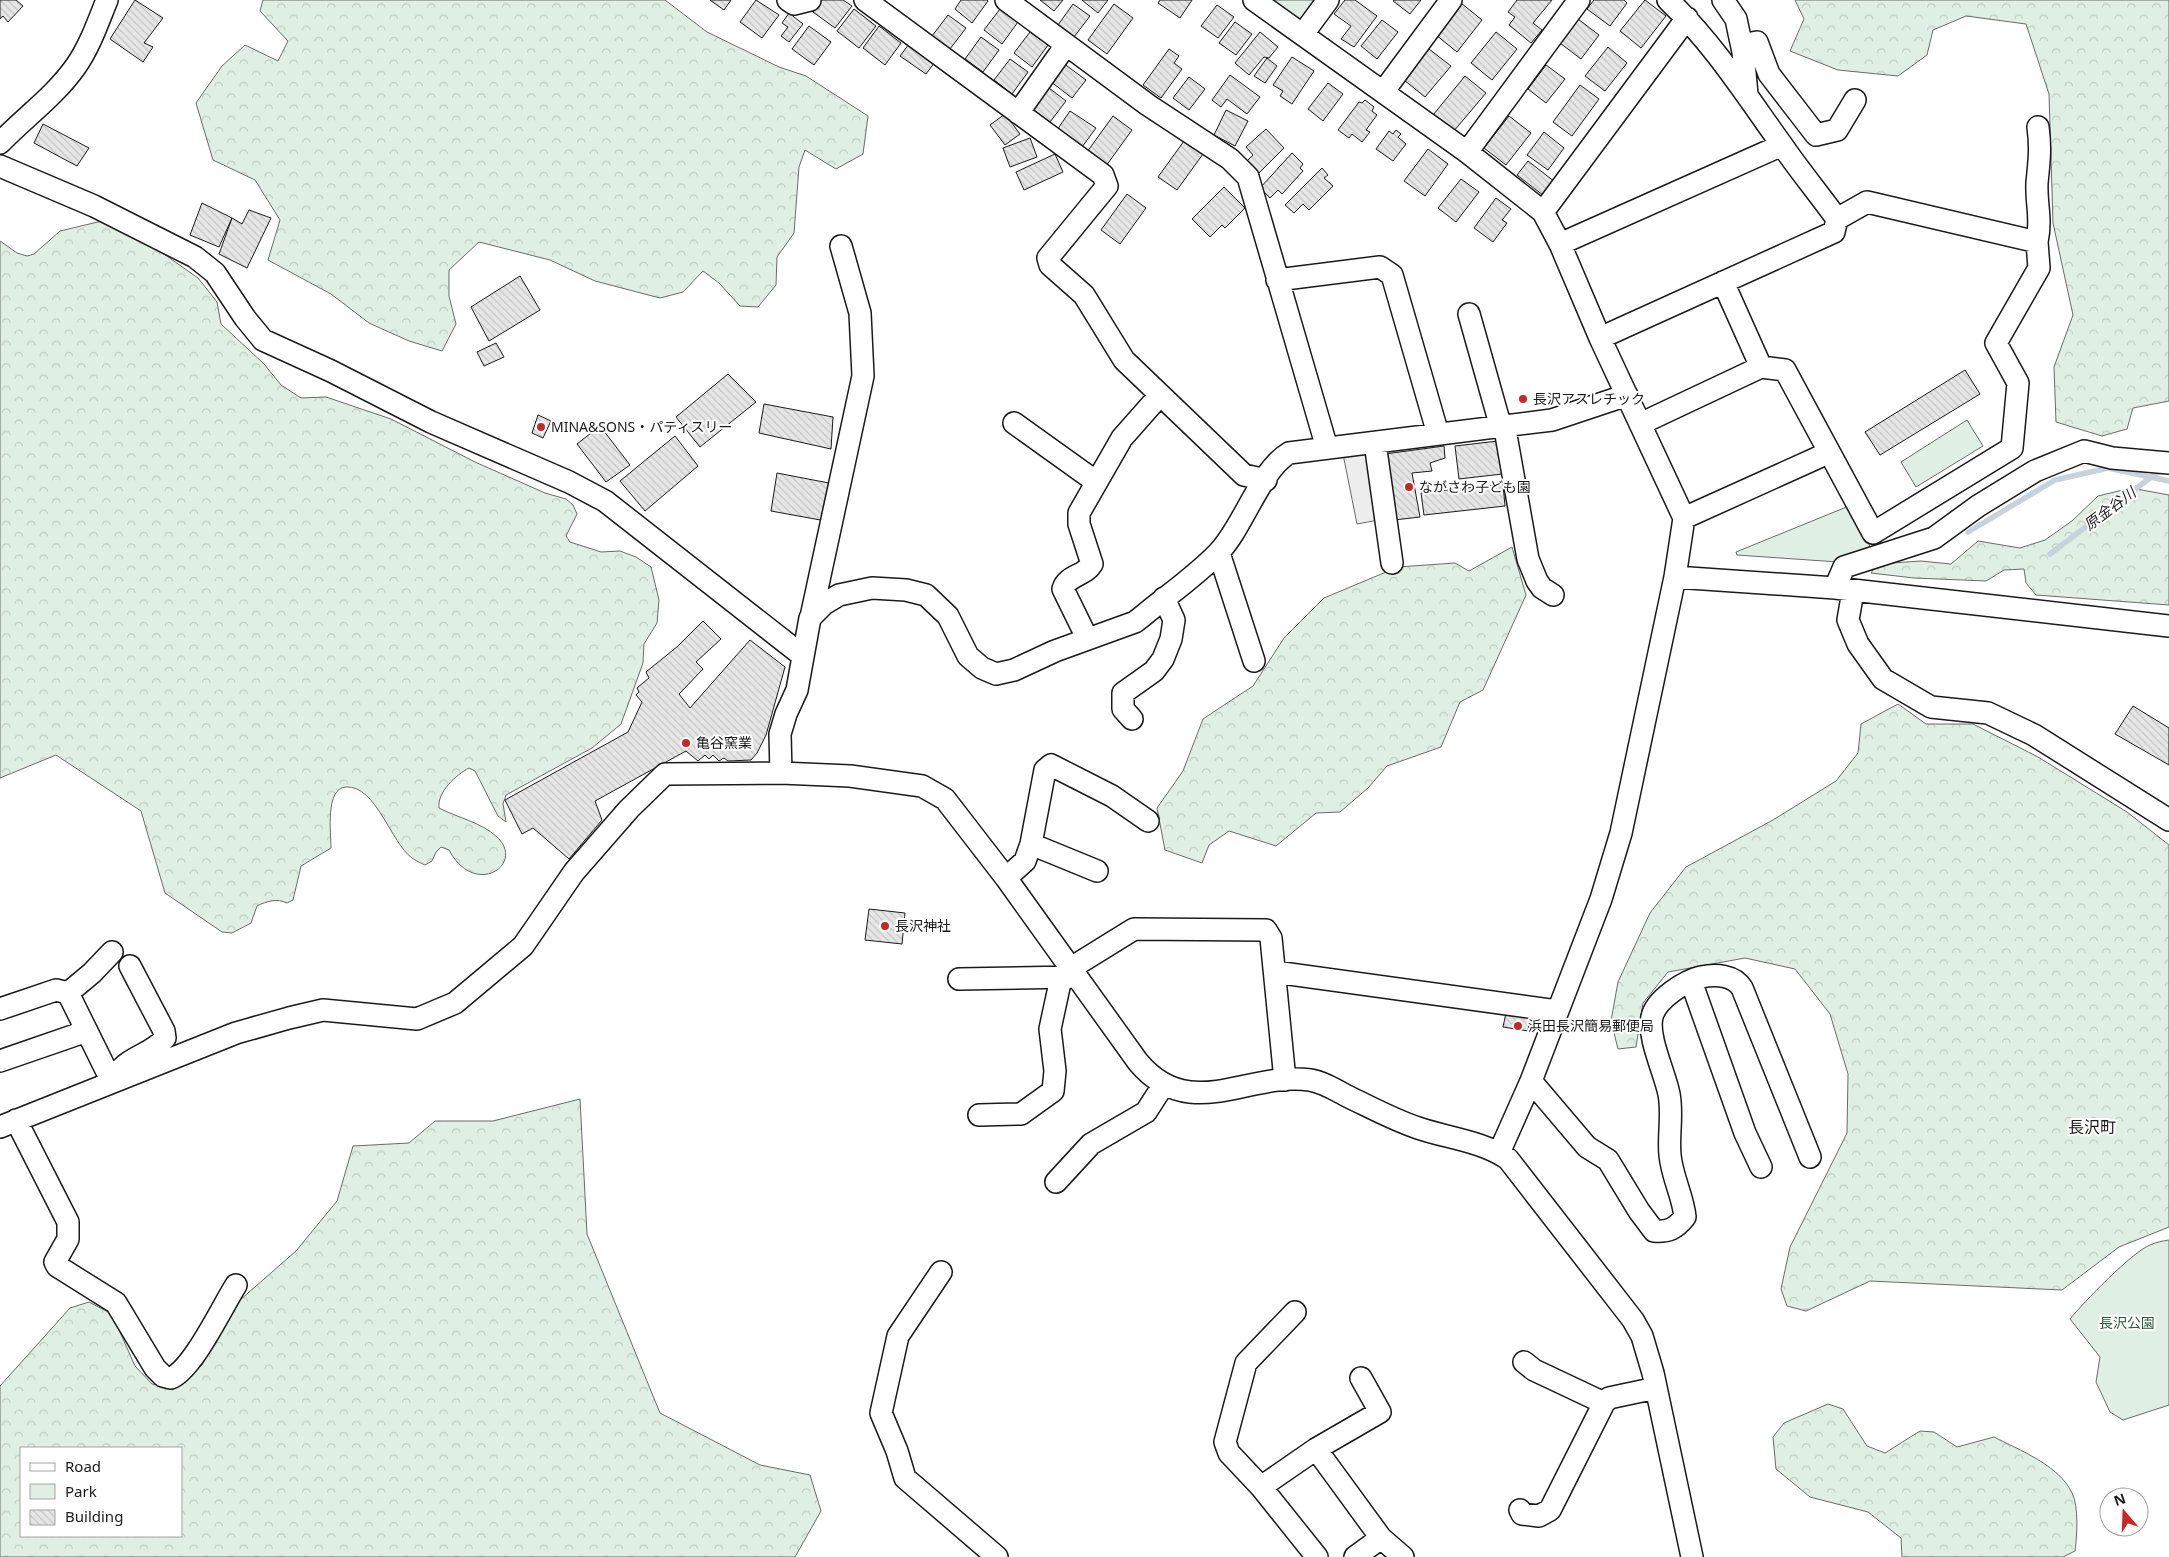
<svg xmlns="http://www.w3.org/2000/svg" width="2169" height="1557" viewBox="0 0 2169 1557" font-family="'Noto Sans','Noto Sans JP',sans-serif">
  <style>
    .green { fill: #e0efe3; stroke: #6a6a6a }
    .forest { fill: url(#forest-crowns); stroke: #6a6a6a; fill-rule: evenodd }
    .parking { fill: #ededed; stroke: #6a6a6a }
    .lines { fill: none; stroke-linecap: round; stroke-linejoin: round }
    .stream { stroke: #c6d2dc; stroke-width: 5.5 }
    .building { fill: url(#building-back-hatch); stroke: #1a1a1a }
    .minor-casing { stroke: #1a1a1a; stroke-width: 24 }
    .minor { stroke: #fff; stroke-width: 21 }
    .poi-dot { fill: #c62828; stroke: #fff; stroke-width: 2 }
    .labels { text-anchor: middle; stroke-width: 4; stroke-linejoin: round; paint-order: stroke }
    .poi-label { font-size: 14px; fill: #1a1a1a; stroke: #fff; text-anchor: start }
    .park-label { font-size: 14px; fill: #2b5a34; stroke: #fff }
    .water-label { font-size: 15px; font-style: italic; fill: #1a1a1a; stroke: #fff }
    .quarter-label { font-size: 16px; fill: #1a1a1a; stroke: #fff }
  </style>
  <defs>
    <pattern id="forest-crowns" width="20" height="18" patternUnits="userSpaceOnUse" patternTransform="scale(1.25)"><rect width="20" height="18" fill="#e0efe3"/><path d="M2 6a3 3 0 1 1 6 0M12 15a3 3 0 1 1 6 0" fill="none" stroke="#c0ccc2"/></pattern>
    <pattern id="building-back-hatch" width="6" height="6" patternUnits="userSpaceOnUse" patternTransform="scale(1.25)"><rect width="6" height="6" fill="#e6e6e6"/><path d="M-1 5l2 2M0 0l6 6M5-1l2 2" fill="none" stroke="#c5c5c5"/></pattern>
  </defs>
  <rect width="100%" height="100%" fill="#fff"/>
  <path class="green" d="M 1263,0 L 1321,0 L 1301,26 Z
    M 1967,420 L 1983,446 L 1916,487 L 1901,462 Z
    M 1849,506 L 1872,550 L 1838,562 L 1737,555 L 1736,552 Z
    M 2169,1240 L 2169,1405 L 2123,1420 L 2110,1412 L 2096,1382 L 2100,1357 L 2070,1319 C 2083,1303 2132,1252 2150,1245 C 2156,1242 2163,1241 2169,1240 Z"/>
  <path class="forest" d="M 263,0 L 665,0 L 707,32 L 779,67 L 806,76 L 868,116 L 863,154 L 836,169 L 805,150 L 799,167 L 794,233 L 777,257 L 776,285 L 758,307 L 740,306 L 719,283 L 703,271 L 683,292 L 660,298 L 595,281 L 550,260 L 479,242 L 449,270 L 449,296 L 456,324 L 442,351 L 409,341 L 369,323 L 331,294 L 268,260 L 280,220 L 255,180 L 213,160 L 196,103 L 222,66 L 245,45 L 278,61 L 288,41 L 260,11 Z
    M 1795,0 L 2169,0 L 2169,401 L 2133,408 L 2127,429 L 2102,436 L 2056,422 L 2054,367 L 2073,315 L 2053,223 L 2049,94 L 2026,24 L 1966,16 L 1933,30 L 1927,55 L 1898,76 L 1838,70 L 1790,51 L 1804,19 Z
    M 102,221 L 141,238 L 198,278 L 217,302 L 221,324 L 264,364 L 281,385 L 301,398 L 326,397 L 391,419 L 475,462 L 545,493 L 566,499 L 573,505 L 577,514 L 566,536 L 570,542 L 601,552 L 620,551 L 636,557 L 651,567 L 659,600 L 657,623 L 644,644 L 643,663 L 621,724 L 592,748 L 506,795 L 503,804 L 506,822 L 498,816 L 475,771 L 469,768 C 456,775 437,792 439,808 C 458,818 481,822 497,837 C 526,864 475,899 449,850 L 441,847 L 436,852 L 432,861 L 425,865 C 421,863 416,861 412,858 C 391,843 376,785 346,787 C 325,788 331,833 331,848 L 301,866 L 293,900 L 287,903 C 277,898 267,901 257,906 L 251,923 L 232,933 L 222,932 L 165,893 L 141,811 L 56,755 L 0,778 L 0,241 L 17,253 L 27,256 L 34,254 L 60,231 Z
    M 2131,488 L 2169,495 L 2169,605 L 2036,595 L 2026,583 L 2024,569 L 2004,570 L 1986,581 L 1914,578 L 1871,573 L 1877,564 L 1921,561 L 1951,564 L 1978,541 L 2020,548 L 2045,540 L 2072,521 L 2098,496 Z
    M 1512,547 L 1526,595 L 1483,690 L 1460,702 L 1441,747 L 1387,766 L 1368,788 L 1340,812 L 1316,813 L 1276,846 L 1229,831 L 1209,845 L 1202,863 L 1165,850 L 1157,808 L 1183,771 L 1203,719 L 1253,686 L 1284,638 L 1324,598 L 1398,567 L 1455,563 L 1469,571 Z
    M 1898,704 L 1926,724 L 1973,724 L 2038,757 L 2127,812 L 2169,845 L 2169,1227 L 2119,1247 L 2062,1290 L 1870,1281 L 1806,1311 L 1787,1306 L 1781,1289 L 1790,1247 L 1847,1133 L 1848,1074 L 1830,1014 L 1795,969 L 1745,958 L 1668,972 L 1643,1003 L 1636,1047 L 1618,1049 L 1611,1021 L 1618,982 L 1650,913 L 1686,867 L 1773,820 L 1836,781 L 1858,753 L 1861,724 Z
    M 580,1099 L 587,1234 L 660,1413 L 760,1465 L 810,1475 L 821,1511 L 795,1557 L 0,1557 L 0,1386 L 70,1308 L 89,1302 L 112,1314 L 135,1366 L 152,1384 L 168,1387 L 185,1381 L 202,1365 L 240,1300 L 296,1251 L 337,1201 L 353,1146 L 409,1143 L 435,1121 L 493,1121 ZM 21,1448 L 181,1448 L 181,1536 L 21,1536 Z
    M 1828,1404 L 1843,1409 L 1867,1446 L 1885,1453 L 1920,1431 L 1934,1432 L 1957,1447 L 1994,1437 C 2019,1450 2059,1465 2072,1493 C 2079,1506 2077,1537 2075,1551 L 2063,1557 L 1902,1557 L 1901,1538 L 1868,1512 L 1810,1497 L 1776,1469 L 1773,1437 L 1784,1423 Z"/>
  <path class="parking" d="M 1372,449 L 1384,519 L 1357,524 L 1343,454 Z"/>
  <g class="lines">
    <path class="stream" d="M 1968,532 L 2055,480 L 2108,468 L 2169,481
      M 2050,554 L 2163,468"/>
  </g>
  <path class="building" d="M 0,0 L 16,0 L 23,6 L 8,22 L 3,16 L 0,19 Z
    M 135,0 L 163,18 L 144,43 L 153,47 L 143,62 L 110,39 Z
    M 710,0 L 731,0 L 724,10 Z
    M 756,0 L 779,15 L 762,38 L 740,22 Z
    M 822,0 L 843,0 L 852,6 L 835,28 L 813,12 Z
    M 961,0 L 987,0 L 988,1 L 972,23 L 955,9 Z
    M 1040,0 L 1063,0 L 1054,11 Z
    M 1082,0 L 1108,0 L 1098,13 Z
    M 1160,0 L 1192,0 L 1180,18 L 1158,3 Z
    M 1345,0 L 1355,0 L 1377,16 L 1354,47 L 1341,39 L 1351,26 L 1334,14 Z
    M 1395,0 L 1421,0 L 1410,14 L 1393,1 Z
    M 1517,0 L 1552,0 L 1533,23 L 1542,30 L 1531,43 L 1509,25 L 1515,17 L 1508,12 Z
    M 1594,0 L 1624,0 L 1627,3 L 1610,26 L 1587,9 Z
    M 1645,0 L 1666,16 L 1641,48 L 1620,31 Z
    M 1461,3 L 1482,20 L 1457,52 L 1436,35 Z
    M 1073,4 L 1090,16 L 1074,37 L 1058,25 Z
    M 1114,4 L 1133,18 L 1107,54 L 1088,40 Z
    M 1217,5 L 1234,17 L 1218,38 L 1201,26 Z
    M 854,9 L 876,26 L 859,48 L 837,31 Z
    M 1000,9 L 1018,22 L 1002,44 L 984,30 Z
    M 789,13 L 803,24 L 789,42 L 781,36 L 788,27 L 782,23 Z
    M 948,15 L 966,28 L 950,49 L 932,36 Z
    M 1578,19 L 1599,35 L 1581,59 L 1560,43 Z
    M 1382,20 L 1398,32 L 1377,59 L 1361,46 Z
    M 1235,22 L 1252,34 L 1236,55 L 1219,43 Z
    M 809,26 L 831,42 L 814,65 L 792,49 Z
    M 879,26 L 901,43 L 885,65 L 863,48 Z
    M 1030,32 L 1048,45 L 1032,67 L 1014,53 Z
    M 1260,32 L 1278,47 L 1269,58 L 1264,57 L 1249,75 L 1235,63 Z
    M 1496,32 L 1517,49 L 1492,80 L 1471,63 Z
    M 981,37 L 999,50 L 983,72 L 965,59 Z
    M 909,44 L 935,62 L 926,74 L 900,56 Z
    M 1608,47 L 1627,63 L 1605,91 L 1585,76 Z
    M 1169,49 L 1179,56 L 1174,63 L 1182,69 L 1161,98 L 1143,85 Z
    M 1429,49 L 1451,66 L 1425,97 L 1404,80 Z
    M 1292,57 L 1314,71 L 1292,104 L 1280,96 L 1283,91 L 1273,85 Z
    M 1267,58 L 1277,66 L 1265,83 L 1254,76 Z
    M 1010,59 L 1028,72 L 1012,94 L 994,80 Z
    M 1063,63 L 1086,80 L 1072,98 L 1050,81 Z
    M 1546,65 L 1565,79 L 1546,103 L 1528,89 Z
    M 1230,75 L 1260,97 L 1247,114 L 1227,99 L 1221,107 L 1212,100 Z
    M 1465,76 L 1486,93 L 1453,132 L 1433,115 Z
    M 1189,77 L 1205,89 L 1189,110 L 1173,98 Z
    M 1328,83 L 1343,94 L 1323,121 L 1308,109 Z
    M 1580,85 L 1599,99 L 1572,136 L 1553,122 Z
    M 1049,88 L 1066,101 L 1050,122 L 1033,109 Z
    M 1365,100 L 1374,107 L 1372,111 L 1377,115 L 1366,130 L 1370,132 L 1362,142 L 1352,134 L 1349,138 L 1338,130 L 1359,102 L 1362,103 Z
    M 1226,110 L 1248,121 L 1235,146 L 1214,135 Z
    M 1070,111 L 1096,128 L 1082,147 L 1057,130 Z
    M 1005,114 L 1020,134 L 1005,145 L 990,125 Z
    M 1113,116 L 1132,130 L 1106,166 L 1087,152 Z
    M 1509,116 L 1531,133 L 1506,165 L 1484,148 Z
    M 43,124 L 89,148 L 77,166 L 34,143 Z
    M 1266,129 L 1284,148 L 1258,174 L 1246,162 L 1253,155 L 1246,147 Z
    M 1396,130 L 1401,134 L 1398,137 L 1406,144 L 1393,161 L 1376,149 L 1389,131 L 1393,134 Z
    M 1544,132 L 1564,148 L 1548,170 L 1527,155 Z
    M 1030,138 L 1037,157 L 1010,167 L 1003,148 Z
    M 1184,141 L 1203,154 L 1177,190 L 1158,177 Z
    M 1428,149 L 1448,164 L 1425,196 L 1404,181 Z
    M 1292,153 L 1303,164 L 1300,168 L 1303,171 L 1282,194 L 1278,190 L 1270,198 L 1260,188 Z
    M 1055,154 L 1063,172 L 1024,190 L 1016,172 Z
    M 1528,161 L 1555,182 L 1544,196 L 1517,175 Z
    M 1322,168 L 1328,175 L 1324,178 L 1333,186 L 1309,210 L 1303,204 L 1294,213 L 1285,205 Z
    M 1461,179 L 1479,192 L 1456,222 L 1438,208 Z
    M 1224,187 L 1245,208 L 1225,228 L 1222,225 L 1210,237 L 1192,219 Z
    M 1127,194 L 1146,208 L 1120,244 L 1101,230 Z
    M 1496,198 L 1511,209 L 1502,220 L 1507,223 L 1493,242 L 1474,228 Z
    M 202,203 L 232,218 L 219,247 L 190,235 Z
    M 249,210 L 271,218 L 247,268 L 219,254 L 232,218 L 242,224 Z
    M 520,276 L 540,310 L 489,341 L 471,307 Z
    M 496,343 L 504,357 L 484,366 L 477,352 Z
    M 1965,370 L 1980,394 L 1880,455 L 1865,432 Z
    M 728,374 L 756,402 L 700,447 L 676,417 Z
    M 764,404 L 833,417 L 831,449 L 759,433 Z
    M 538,415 L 551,421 L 543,438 L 532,433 Z
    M 600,426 L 630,465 L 606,482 L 577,444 Z
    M 675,436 L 698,466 L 645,511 L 620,481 Z
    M 1498,441 L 1502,474 L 1459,479 L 1455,446 Z
    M 1444,446 L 1445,458 L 1430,463 L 1432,471 L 1412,473 L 1420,517 L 1394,520 L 1385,454 Z
    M 777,473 L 834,484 L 826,521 L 771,511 Z
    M 1503,484 L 1505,506 L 1424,515 L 1421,493 Z
    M 703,621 L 721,639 L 696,662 L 703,669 L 679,694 L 690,708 L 750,640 L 785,667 L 766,735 L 757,753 L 751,760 L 728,761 L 724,758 L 719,761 L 713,755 L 709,759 L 705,755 L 698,761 L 686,751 L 595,801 L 602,820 L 569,859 L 533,828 L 522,834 L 505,800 L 628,732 L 642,702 L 636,695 L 639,692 L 637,688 L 649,678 L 646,672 L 678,646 Z
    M 2133,706 L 2169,728 L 2169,765 L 2115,734 Z
    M 869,909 L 905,913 L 902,944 L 865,940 Z
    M 1506,1013 L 1530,1017 L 1528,1031 L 1503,1027 Z"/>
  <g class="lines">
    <defs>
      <path id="minor" d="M 788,0 L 794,4 L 810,0
        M 865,0 L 1103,175 L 1107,186 L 1048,258 L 1050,265 L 1084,295 L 1124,360 L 1244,475 L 1266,480
        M 1006,0 L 1148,105 L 1230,159 L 1248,177 L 1327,448
        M 1254,0 L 1467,152 L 1543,212 L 1560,244 L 1600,338 L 1684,518 L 1675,577 L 1621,833 L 1601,899 L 1531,1081 L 1499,1153
        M 1723,0 L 1736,19 L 1743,52 L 1747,94
        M 1303,34 L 1328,0
        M 1742,45 L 1757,42 L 1769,74 L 1816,135 L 1837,130 L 1855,100
        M 1383,92 L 1451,0
        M 1018,113 L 1066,45
        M 0,143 C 25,117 55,96 76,66 C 90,46 98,22 107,0
        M 1467,152 L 1579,0
        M 0,166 L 94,206 L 195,257 L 215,273 L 245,318 L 263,340 L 331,371 L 431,422 L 569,482 L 605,501 L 803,656
        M 1543,212 L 1687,18
        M 2037,242 C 2042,218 2036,205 2037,183 C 2039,162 2041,149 2038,127
        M 1560,244 L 1782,145
        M 1277,280 L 1380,267 L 1392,275 L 1438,434
        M 1723,282 L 1761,367
        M 1469,314 L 1498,417 L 1506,435 L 1528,559 L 1537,581 L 1542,588 L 1553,595
        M 1600,338 L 1834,232 L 1837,219 C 1819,194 1799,170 1782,145 C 1746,95 1713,43 1668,0
        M 1014,423 L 1095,481
        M 1640,424 L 1761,367 L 1785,370 L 1873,533 L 2012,448 L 2018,383 L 1996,343 L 2039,268 L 2037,242 L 1867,202 L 1837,219
        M 1375,443 L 1392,563
        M 1684,518 L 1828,453
        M 1219,553 L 1254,661
        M 1675,577 L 1835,588 L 2169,626
        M 1835,588 L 1844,567 L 1934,538 L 1978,506 L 2035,471 L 2084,451 L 2112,458 L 2169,463
        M 1853,591 L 1848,620 L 1858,644 L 1883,679 L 1931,707 L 1988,713 L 2034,735 L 2169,820
        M 811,617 L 863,376 L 860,313 L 841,246
        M 1087,638 L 1063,589 C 1067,575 1085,576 1092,564 L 1079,524 L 1079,513 L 1122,438 L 1160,395
        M 1132,719 L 1123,709 L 1123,693 L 1154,671 L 1163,659 L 1171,639 L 1174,620 L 1164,598
        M 781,773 L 780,734 L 786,714 L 797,690 L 810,618 L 824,604 L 839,595 L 872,588 L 906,590 L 926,595 L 948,616 L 968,656 L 982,668 L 996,674 L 1014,670 L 1055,651 L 1135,622 L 1144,615 C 1168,595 1196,576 1218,553 C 1243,528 1260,470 1289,453 L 1552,420 L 1627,395
        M 1031,844 L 1097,871
        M 1006,878 L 1025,861 L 1031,844 L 1045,770 L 1051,765 L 1112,796 L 1148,821
        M 1071,968 L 1134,929 L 1266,930 L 1271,938 L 1285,1080
        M 1275,972 L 1557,1011
        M 959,979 L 1074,977
        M 1691,981 L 1745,1133 L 1761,1167
        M 68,993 L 92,973 L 112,952
        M 0,1009 L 56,990 L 68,993 L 112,1082
        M 0,1061 L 87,1031
        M 117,1074 C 129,1056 153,1054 165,1038 L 164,1031 L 130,966
        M 1531,1081 L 1587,1147 L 1608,1160 L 1639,1211 L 1654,1231 C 1669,1232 1675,1229 1685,1217 C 1683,1196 1672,1177 1670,1155 C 1668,1135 1673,1115 1669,1094 C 1665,1073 1647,1037 1652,1017 C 1656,999 1685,981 1701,977 C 1716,974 1734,975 1742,988 L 1810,1157
        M 979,1115 L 1021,1114 L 1053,1091 L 1055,1071 L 1050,1029 L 1061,978
        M 16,1120 L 68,1222 L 68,1239 L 55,1262 L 57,1266 L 116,1303 L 155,1368 L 163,1376 L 171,1378 C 193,1369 222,1307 236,1285
        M 0,1127 L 236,1033 L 289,1018 L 323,1010 L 417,1019 L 455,1003 L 523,946 L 574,872 L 629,809 L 665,774 L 781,773 L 850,776 L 922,786 L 945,799 L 1006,878 L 1138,1062 C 1190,1124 1248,1071 1310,1080 C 1324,1082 1337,1091 1349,1097 C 1372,1108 1394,1120 1418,1128 C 1447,1138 1482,1141 1508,1159 L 1633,1320 L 1642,1336 L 1653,1373 L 1692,1557
        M 1056,1182 L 1091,1144 L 1146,1112 L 1164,1084
        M 941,1272 L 898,1336 L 881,1413 L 897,1451 L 905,1478 L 997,1557
        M 1295,1312 L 1246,1363 L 1225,1442 L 1229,1453 L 1261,1487 L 1317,1557
        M 1524,1362 L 1534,1370 L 1604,1403
        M 1361,1378 L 1380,1412 L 1316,1449 L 1381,1538 L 1403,1557
        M 1261,1487 L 1316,1449
        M 1520,1510 L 1522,1514 L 1539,1516 L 1550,1510 L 1604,1403 L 1609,1398 L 1656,1388
        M 1355,1557 L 1381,1538"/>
    </defs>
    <use href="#minor" class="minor-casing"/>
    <use href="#minor" class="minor"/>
  </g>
  <g class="poi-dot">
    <circle cx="1523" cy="399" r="5"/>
    <circle cx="541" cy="427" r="5"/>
    <circle cx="1409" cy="487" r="5"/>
    <circle cx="686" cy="743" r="5"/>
    <circle cx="885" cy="926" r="5"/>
    <circle cx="1518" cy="1026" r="5"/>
  </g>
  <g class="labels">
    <g class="poi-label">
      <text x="1533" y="404">長沢アスレチック</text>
      <text x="551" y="432">MINA&amp;SONS・パティスリー</text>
      <text x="1419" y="492">ながさわ子ども園</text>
      <text x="696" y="748">亀谷窯業</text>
      <text x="895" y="931">長沢神社</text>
      <text x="1528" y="1031">浜田長沢簡易郵便局</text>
    </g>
    <g class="park-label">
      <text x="2127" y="1328">長沢公園</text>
    </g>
    <g class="water-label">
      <text transform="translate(2110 509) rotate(-37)" y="5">原金谷川</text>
    </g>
    <g class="quarter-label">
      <text x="2092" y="1133">長沢町</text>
    </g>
  </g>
  <rect x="20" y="1447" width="162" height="90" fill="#ffffff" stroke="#a3a3a3"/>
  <rect x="30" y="1463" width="25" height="8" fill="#ffffff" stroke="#a3a3a3"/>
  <text x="65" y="1472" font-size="15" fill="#1a1a1a">Road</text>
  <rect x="30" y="1484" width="25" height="15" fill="#e0efe3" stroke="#a3a3a3"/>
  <text x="65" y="1497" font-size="15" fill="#1a1a1a">Park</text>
  <rect x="30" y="1510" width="25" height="15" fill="url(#building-back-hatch)" stroke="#a3a3a3"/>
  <text x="65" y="1522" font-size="15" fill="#1a1a1a">Building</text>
  <g transform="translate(2124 1512) rotate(341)"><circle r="24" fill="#ffffff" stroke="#a3a3a3"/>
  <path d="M0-4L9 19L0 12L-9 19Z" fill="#c62828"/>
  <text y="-8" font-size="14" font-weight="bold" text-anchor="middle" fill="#1a1a1a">N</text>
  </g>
</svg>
